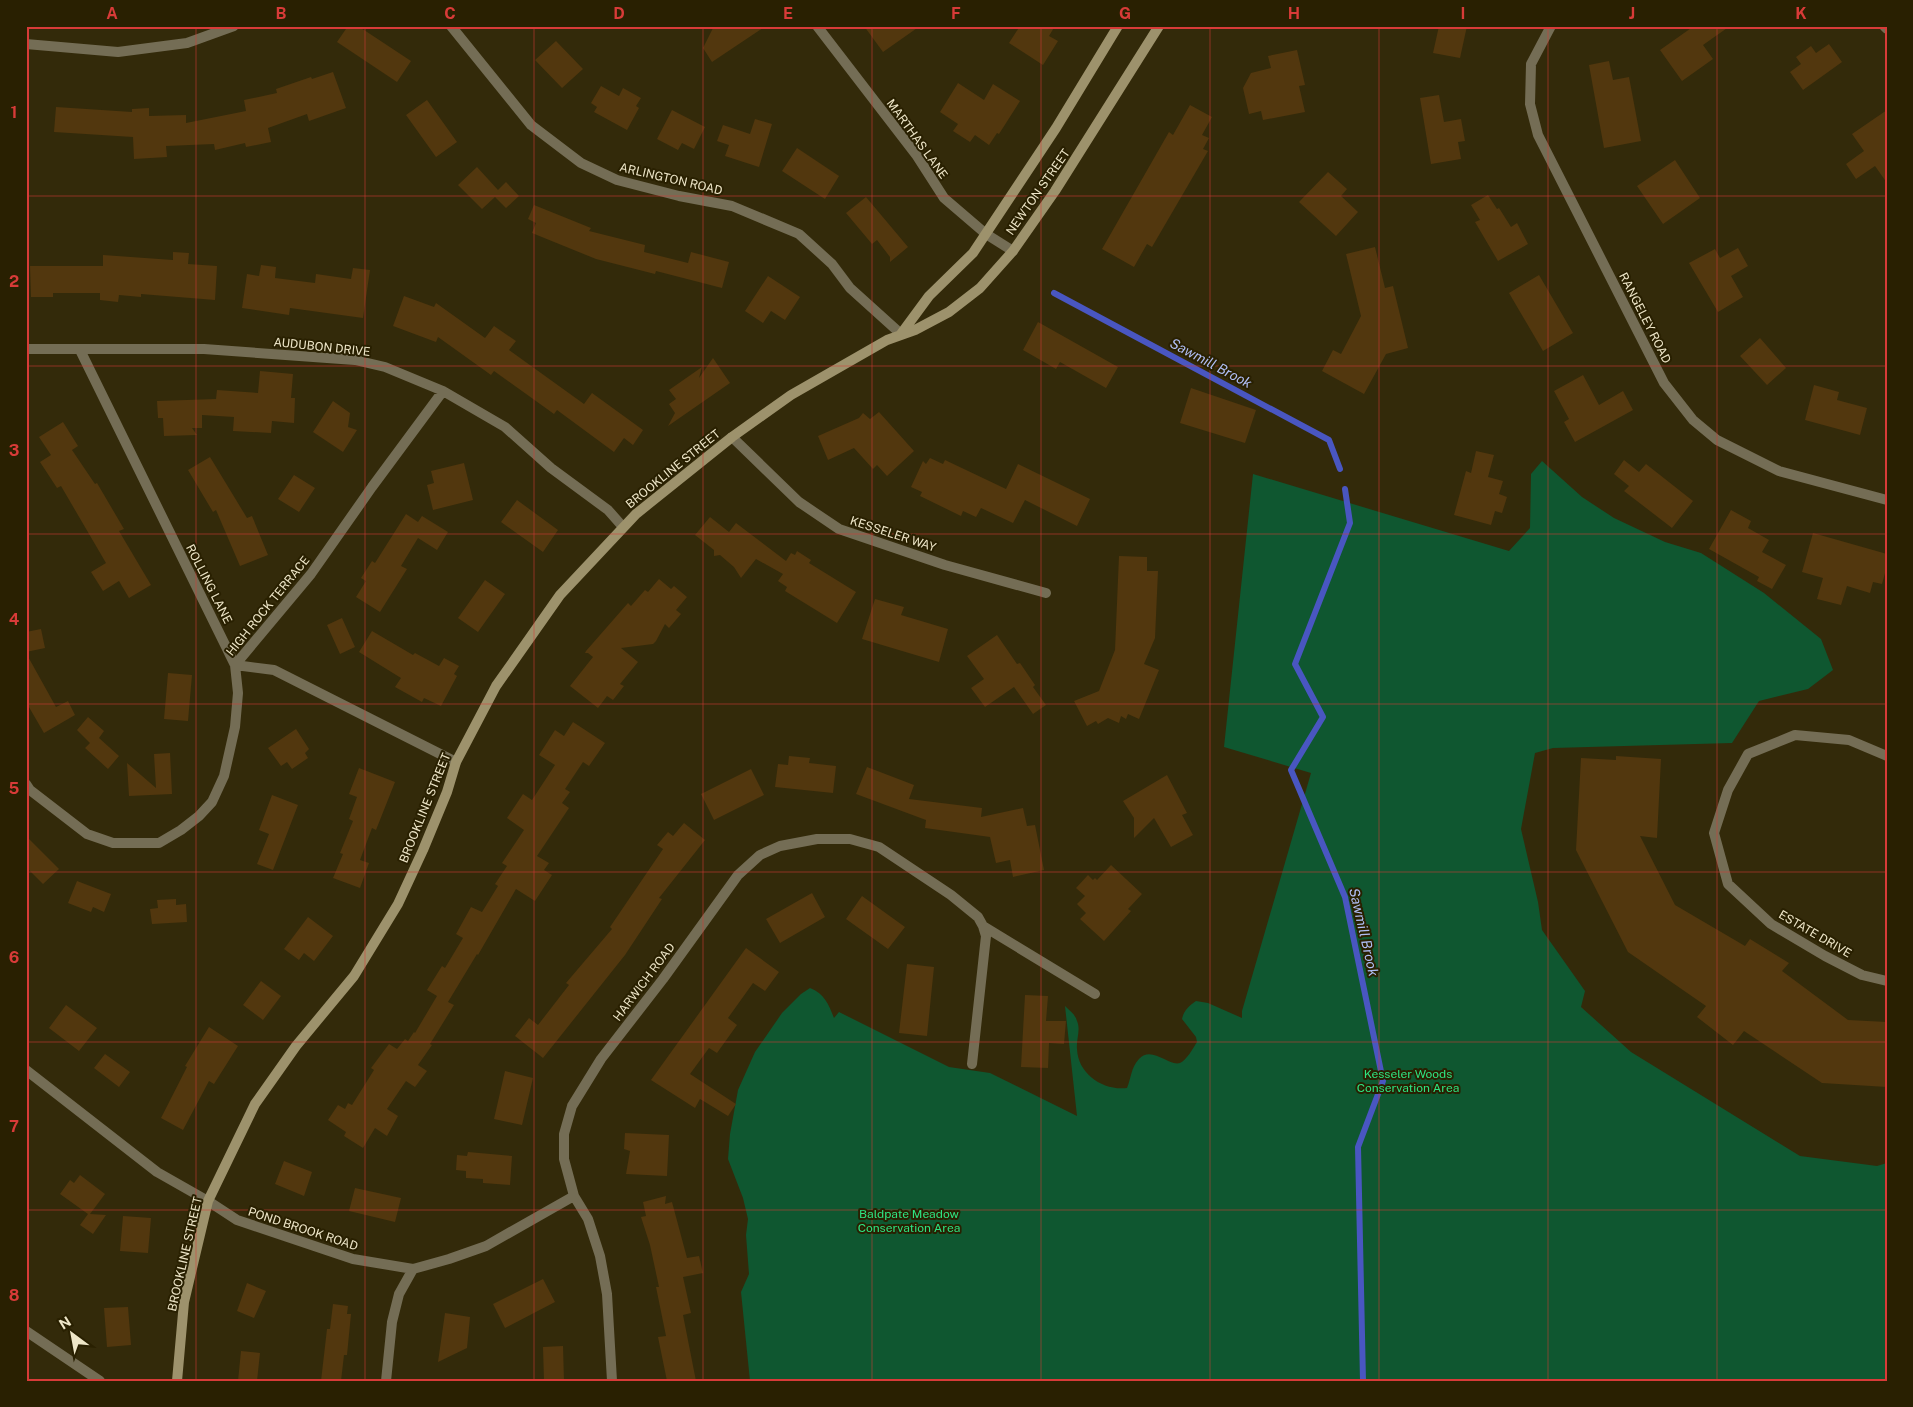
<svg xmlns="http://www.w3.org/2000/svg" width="1913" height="1407" viewBox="0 0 1913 1407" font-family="'Public Sans',sans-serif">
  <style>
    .green { fill: #0f5730 }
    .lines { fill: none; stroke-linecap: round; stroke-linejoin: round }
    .stream { stroke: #4956c1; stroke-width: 6 }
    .building { fill: #52370e }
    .street { stroke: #746d55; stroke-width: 10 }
    .secondary { stroke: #9d926c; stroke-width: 10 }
    .grid { fill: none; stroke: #d83b38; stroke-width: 1; stroke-opacity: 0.55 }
    .labels { text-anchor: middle; stroke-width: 4; stroke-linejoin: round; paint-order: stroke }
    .street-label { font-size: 12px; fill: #eee6c8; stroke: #292001 }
    .park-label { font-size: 12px; fill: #2de583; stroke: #292001 }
    .water-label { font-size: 14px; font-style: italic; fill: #afbdf3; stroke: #292001 }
    .neatline { fill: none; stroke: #d83b38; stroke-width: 2 }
    .grid-label { font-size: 16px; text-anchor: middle; font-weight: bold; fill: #d83b38 }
  </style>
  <rect width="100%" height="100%" fill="#332a0a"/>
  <path class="green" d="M 1542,461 L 1582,497 L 1614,518 L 1665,542 L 1701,553 L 1764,593 L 1821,639 L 1833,670 L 1808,689 L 1759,701 L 1732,743 L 1553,748 L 1535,753 L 1521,829 L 1538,902 L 1542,930 L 1585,991 L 1581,1007 L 1631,1052 L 1800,1156 L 1877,1166 L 1887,1163 L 1887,1381 L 750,1381 L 741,1292 L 749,1274 L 746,1235 L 748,1219 L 743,1198 L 728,1159 L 730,1134 L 738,1090 L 755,1052 L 782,1013 L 801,994 L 810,988 C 824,993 829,1005 834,1018 L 839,1012 L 949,1067 L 990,1073 L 1077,1116 L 1065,1006 C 1070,1011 1075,1014 1077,1021 C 1081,1030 1076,1039 1077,1049 C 1078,1074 1103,1091 1127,1088 C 1131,1079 1131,1067 1139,1059 C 1152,1045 1169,1067 1180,1063 C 1187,1060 1193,1048 1197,1042 L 1196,1037 L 1182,1019 C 1184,1010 1189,1006 1196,1001 L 1208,1003 L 1242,1018 L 1242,1011 L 1311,773 L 1224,747 L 1253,474 L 1509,551 L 1530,528 L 1531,474 Z"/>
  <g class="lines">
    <path class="stream" d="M 1054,293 L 1329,440 L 1340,469
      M 1345,489 L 1350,523 L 1295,664 L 1323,717 L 1291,770 L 1345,897 L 1383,1081 L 1358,1147 L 1363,1381"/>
  </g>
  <path class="building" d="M 348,26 L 358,26 L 411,61 L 397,82 L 337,42 Z
    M 714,26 L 766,26 L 712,62 L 703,48 Z
    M 864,26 L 920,26 L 883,52 Z
    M 1020,26 L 1055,26 L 1049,36 L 1058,41 L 1043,65 L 1009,43 Z
    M 1439,26 L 1467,26 L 1460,58 L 1433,53 Z
    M 1694,26 L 1730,26 L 1703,45 L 1713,59 L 1682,81 L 1660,50 Z
    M 556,41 L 583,69 L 562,88 L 535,60 Z
    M 1829,44 L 1842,62 L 1803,90 L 1790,72 L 1801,64 L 1796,57 L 1811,46 L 1816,53 Z
    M 1297,50 L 1305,85 L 1299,86 L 1305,112 L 1263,120 L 1261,111 L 1249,114 L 1243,88 L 1251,73 L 1271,68 L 1268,56 Z
    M 1609,61 L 1613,80 L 1629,77 L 1641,141 L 1604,148 L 1589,65 Z
    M 333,72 L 346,108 L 309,121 L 307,114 L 268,128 L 271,142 L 246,147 L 245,143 L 215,150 L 214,144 L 166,146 L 167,157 L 134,159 L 133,137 L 54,132 L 56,107 L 132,112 L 132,109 L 149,108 L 149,116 L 186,115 L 186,123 L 246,111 L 244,100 L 277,93 L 276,89 L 311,77 L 312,79 Z
    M 958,83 L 984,100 L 993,84 L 1020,101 L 999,134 L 997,133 L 989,145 L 975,135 L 970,142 L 953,131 L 958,124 L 940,112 Z
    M 601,86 L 619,96 L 623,88 L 641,98 L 636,106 L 639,108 L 627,130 L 594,112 L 597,107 L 591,103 Z
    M 1439,95 L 1444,122 L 1461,119 L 1465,141 L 1458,142 L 1461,159 L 1431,164 L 1420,98 Z
    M 427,100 L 457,142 L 436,157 L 406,115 Z
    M 1190,105 L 1212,117 L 1202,135 L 1209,138 L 1203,149 L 1208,151 L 1152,247 L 1147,244 L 1134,267 L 1102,249 L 1169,132 L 1173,135 Z
    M 672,110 L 705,127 L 694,149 L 682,143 L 678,150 L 657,139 Z
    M 1887,110 L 1887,183 L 1875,166 L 1856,179 L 1846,164 L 1864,151 L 1852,134 Z
    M 755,119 L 772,124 L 759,167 L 725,156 L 729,145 L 717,141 L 723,125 L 750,134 Z
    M 797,148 L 839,176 L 825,199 L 782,171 Z
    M 1675,160 L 1700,198 L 1663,224 L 1637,186 Z
    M 477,167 L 498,190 L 506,182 L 519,196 L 506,208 L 495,197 L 482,209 L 458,185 Z
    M 1328,172 L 1347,189 L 1341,196 L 1358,212 L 1336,236 L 1299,202 Z
    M 1488,195 L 1497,209 L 1499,208 L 1511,227 L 1517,223 L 1528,244 L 1498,261 L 1475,222 L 1480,220 L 1471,205 Z
    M 866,197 L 908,247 L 890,262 L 890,257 L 877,240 L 872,244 L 846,213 Z
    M 534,205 L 591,228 L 589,231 L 645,245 L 644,252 L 688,263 L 691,252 L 729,262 L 722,288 L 656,271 L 655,274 L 596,259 L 532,233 L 536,223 L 528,219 Z
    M 1375,247 L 1385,288 L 1393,286 L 1408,348 L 1386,354 L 1364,394 L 1322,371 L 1333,350 L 1341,354 L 1361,316 L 1346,254 Z
    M 1738,248 L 1748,266 L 1731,276 L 1743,297 L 1718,312 L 1689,263 L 1715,249 L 1720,258 Z
    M 173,252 L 189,253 L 188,264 L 217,266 L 215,300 L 141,294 L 141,297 L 119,295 L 118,302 L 100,300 L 100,293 L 53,293 L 53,297 L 31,297 L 30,266 L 103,266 L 103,255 L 173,260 Z
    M 261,265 L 276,267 L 275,278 L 315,283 L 316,274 L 351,279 L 353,268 L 370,270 L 363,318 L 290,308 L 289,315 L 242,308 L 247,274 L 259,276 Z
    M 1539,275 L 1573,333 L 1543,351 L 1509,293 Z
    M 768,276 L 800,297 L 785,320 L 771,311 L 763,323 L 745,311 Z
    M 404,296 L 434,307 L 436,303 L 485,338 L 494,326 L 516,341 L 509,350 L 584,404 L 592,393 L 643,430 L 633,445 L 624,438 L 614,452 L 557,410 L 554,414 L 494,371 L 491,375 L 438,337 L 436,342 L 393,326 Z
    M 1038,322 L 1118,367 L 1106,388 L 1060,362 L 1056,369 L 1023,350 Z
    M 1760,338 L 1786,368 L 1767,385 L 1740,356 Z
    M 713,358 L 730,383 L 668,426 L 675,413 L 669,404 L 676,399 L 669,390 L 702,367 L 699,378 Z
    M 260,371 L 293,374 L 291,398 L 295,398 L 294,423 L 272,421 L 271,433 L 233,431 L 234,417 L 202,415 L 202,428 L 192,428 L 197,435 L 164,436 L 163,418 L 158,418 L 157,401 L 216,399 L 217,390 L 258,393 Z
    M 1583,375 L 1599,405 L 1623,391 L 1633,410 L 1575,442 L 1564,422 L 1569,419 L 1554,391 Z
    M 1814,385 L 1839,392 L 1837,400 L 1867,408 L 1860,435 L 1805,420 Z
    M 1191,388 L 1256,410 L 1245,443 L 1180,423 Z
    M 333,401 L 350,413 L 348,427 L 357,430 L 343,452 L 313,432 Z
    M 879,412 L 914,451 L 887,476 L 877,465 L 873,469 L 854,448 L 828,460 L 818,436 L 859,418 L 863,413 L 870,419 Z
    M 63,422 L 78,446 L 72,450 L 95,484 L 97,483 L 124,529 L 119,531 L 151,585 L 129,598 L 119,581 L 103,591 L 91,572 L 106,563 L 61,486 L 57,488 L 40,462 L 51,455 L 39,437 Z
    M 1476,451 L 1494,455 L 1488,477 L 1503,481 L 1499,494 L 1507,497 L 1502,513 L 1495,511 L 1491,525 L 1454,515 L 1466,471 L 1471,473 Z
    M 210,457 L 247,518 L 252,516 L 268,555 L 240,566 L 216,510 L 213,512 L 188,470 Z
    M 930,458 L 943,464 L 945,460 L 1006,489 L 1018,464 L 1090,499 L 1077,526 L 1025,500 L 1013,523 L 981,508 L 976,517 L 963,511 L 961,516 L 920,496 L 922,492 L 911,487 L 923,461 L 926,464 Z
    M 1624,460 L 1639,472 L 1646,464 L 1693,501 L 1672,528 L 1624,491 L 1629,486 L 1614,474 Z
    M 464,463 L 473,500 L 433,510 L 427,485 L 434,483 L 431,471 Z
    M 294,475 L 315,488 L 299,512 L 278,499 Z
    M 517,500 L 558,530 L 543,552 L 501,522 Z
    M 1731,510 L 1751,521 L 1748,528 L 1769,540 L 1762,552 L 1786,565 L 1772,589 L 1757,581 L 1759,577 L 1709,549 Z
    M 406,514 L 418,522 L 422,516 L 448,532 L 437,550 L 418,538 L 401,566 L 407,569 L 380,612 L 356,597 L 366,581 L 361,578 L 372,561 L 375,563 Z
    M 710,517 L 729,532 L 736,523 L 786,561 L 791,553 L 795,555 L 797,551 L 811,560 L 809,563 L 856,592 L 837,623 L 785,591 L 787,587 L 778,581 L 783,574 L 756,559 L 741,578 L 734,567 L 720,555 L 714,556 L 714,550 L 695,535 Z
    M 1813,533 L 1887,554 L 1887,566 L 1882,584 L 1873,582 L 1870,593 L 1847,586 L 1841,605 L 1817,599 L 1823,578 L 1802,572 Z
    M 1119,556 L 1147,557 L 1147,571 L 1158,571 L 1155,638 L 1144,664 L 1159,670 L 1139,719 L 1128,714 L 1126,719 L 1121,716 L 1119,723 L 1108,718 L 1098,724 L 1096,721 L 1087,726 L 1074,701 L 1099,691 L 1115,650 Z
    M 659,579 L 671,589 L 674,586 L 687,597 L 676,610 L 681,614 L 669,628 L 665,624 L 656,641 L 653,644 L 621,648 L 638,662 L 620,684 L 624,686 L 613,700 L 607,696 L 598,708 L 570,686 L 593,657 L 588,653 L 585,653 L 586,651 L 628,603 L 631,606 L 645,590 L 648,592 Z
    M 485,580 L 505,594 L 478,632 L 458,618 Z
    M 875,599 L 904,607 L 901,615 L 948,629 L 939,662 L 862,639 Z
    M 342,618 L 355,647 L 340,654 L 327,625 Z
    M 41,629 L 45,648 L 26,652 L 26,632 Z
    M 372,631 L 413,655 L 415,653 L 439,666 L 444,658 L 459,666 L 454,674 L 457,676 L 441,706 L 424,698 L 422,702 L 395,687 L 401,678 L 359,652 Z
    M 997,635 L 1017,664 L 1020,663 L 1035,685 L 1033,687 L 1046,705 L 1033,714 L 1014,687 L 985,707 L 971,688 L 984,679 L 967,656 Z
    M 26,653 L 56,707 L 68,701 L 75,715 L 44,733 L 26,702 Z
    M 168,673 L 192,675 L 188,721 L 164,719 Z
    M 88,717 L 104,731 L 99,738 L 119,756 L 108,769 L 85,748 L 90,743 L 77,730 Z
    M 573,722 L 605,743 L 589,766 L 583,762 L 565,789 L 570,792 L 562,803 L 569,808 L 537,856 L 549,863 L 544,870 L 552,875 L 535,901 L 516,889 L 478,955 L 477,954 L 448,1002 L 454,1005 L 430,1044 L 432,1045 L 418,1065 L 427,1071 L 415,1087 L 406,1081 L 387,1109 L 398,1116 L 387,1136 L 375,1128 L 363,1148 L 344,1136 L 346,1132 L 328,1120 L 338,1105 L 345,1109 L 348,1103 L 352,1105 L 374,1070 L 371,1068 L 389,1044 L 397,1049 L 405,1039 L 408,1041 L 414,1032 L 415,1033 L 437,996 L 427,990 L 442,966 L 445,968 L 463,938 L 456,934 L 471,907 L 482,912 L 498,886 L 495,884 L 507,866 L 502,863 L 524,830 L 507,818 L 523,794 L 532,800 L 555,765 L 539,755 L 555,730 L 564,736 Z
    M 296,729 L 309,749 L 305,753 L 308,758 L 292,769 L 287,762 L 281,766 L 268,748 Z
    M 170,753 L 172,794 L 129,796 L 127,763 L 156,788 L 154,754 Z
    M 789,756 L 810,758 L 809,763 L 836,766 L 833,793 L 775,787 L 778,764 L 788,765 Z
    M 1616,756 L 1661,759 L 1657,838 L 1640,836 L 1675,905 L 1745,946 L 1750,939 L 1789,963 L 1782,971 L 1848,1020 L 1887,1022 L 1887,1087 L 1822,1083 L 1744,1031 L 1733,1045 L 1697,1017 L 1706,1006 L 1628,952 L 1576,850 L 1581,758 L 1616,760 Z
    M 867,767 L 914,785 L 909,799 L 982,808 L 981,817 L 1023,808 L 1027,826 L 1035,825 L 1044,870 L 1013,877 L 1010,860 L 996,863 L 990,837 L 925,828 L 926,820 L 856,794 Z
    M 359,768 L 395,782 L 376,830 L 372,828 L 360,860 L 369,863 L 360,888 L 333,878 L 343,854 L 340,853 L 353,821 L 349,819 L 357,797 L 349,794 Z
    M 751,769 L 764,795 L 714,820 L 701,794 Z
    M 1167,775 L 1187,813 L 1182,815 L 1193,835 L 1171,847 L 1154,818 L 1134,838 L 1134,818 L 1123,801 Z
    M 272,795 L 298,805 L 273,870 L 257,864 L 269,834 L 259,830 Z
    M 684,823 L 705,840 L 659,898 L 662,899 L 625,955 L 543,1058 L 515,1036 L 529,1018 L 538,1025 L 569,985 L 566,983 L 612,929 L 610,927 L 663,849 L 657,845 L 668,832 L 673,836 Z
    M 26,836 L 59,869 L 43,884 L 26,867 Z
    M 1111,865 L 1142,894 L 1128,909 L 1131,911 L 1104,941 L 1080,919 L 1086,913 L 1077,904 L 1085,896 L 1076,888 L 1088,875 L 1093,880 L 1095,878 L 1097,880 Z
    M 77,881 L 111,894 L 104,912 L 93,907 L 91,912 L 68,903 Z
    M 812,893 L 825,917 L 780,943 L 766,919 Z
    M 862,896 L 905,927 L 888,949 L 846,919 Z
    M 176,899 L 176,905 L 186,904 L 187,922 L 152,924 L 150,909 L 158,908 L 157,900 Z
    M 308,917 L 333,936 L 314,961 L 304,953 L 299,960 L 284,949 Z
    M 746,948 L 779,972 L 765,991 L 753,983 L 728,1018 L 737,1025 L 717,1053 L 709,1048 L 690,1074 L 736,1104 L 728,1116 L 700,1099 L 695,1108 L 651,1080 Z
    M 907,964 L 934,967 L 927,1036 L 899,1033 Z
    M 261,981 L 281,996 L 263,1020 L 243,1005 Z
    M 1025,995 L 1048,996 L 1046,1021 L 1066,1021 L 1064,1044 L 1049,1043 L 1048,1068 L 1021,1067 Z
    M 66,1005 L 97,1028 L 79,1051 L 49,1028 Z
    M 209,1027 L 238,1046 L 214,1084 L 209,1081 L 183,1130 L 161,1118 L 187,1067 L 185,1066 Z
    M 105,1054 L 130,1072 L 119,1087 L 94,1068 Z
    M 505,1071 L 533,1078 L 522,1125 L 494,1119 Z
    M 625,1133 L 669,1135 L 667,1176 L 626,1174 L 630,1151 L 624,1149 Z
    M 468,1152 L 512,1156 L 510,1185 L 483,1183 L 483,1179 L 466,1178 L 466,1171 L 456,1170 L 457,1155 L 467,1156 Z
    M 284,1161 L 312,1172 L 304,1196 L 275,1184 Z
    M 80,1175 L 105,1194 L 90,1214 L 106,1215 L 93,1234 L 80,1225 L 88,1214 L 60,1194 L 70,1180 L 74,1183 Z
    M 355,1188 L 401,1198 L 395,1222 L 349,1211 Z
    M 666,1196 L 665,1204 L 672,1202 L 687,1258 L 699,1256 L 703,1273 L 683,1277 L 691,1313 L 683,1315 L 696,1381 L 667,1381 L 658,1337 L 666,1336 L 656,1287 L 659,1287 L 650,1245 L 641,1217 L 646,1216 L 643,1202 Z
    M 123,1216 L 151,1218 L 148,1253 L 120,1251 Z
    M 543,1279 L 555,1302 L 505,1328 L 493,1304 Z
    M 247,1283 L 266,1291 L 254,1318 L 237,1311 Z
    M 333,1304 L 348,1306 L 347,1314 L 351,1314 L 347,1355 L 344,1355 L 341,1381 L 321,1381 L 327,1329 L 330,1329 Z
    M 128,1307 L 131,1345 L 107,1347 L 104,1308 Z
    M 445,1313 L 470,1317 L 467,1348 L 438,1362 Z
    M 563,1346 L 564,1381 L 544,1381 L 543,1347 Z
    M 241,1351 L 260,1353 L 257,1381 L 238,1381 Z"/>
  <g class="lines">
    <path class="street" d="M 451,26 L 531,125 L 581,163 L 617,180 L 679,196 L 732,206 L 799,234 L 832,264 L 850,288 L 901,334
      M 817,26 L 917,156 L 944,198 L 986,234 L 1013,251
      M 1551,26 L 1531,64 L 1530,104 L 1538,135 L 1664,383 L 1693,420 L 1717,440 L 1779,471 L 1887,500
      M 1884,26 L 1887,29
      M 26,44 L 118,52 L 187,43 L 234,26
      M 26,349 L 204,349 L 355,360 L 385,367 L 443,391 L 505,427 L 551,468 L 608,510 L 623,527
      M 80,350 L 235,665 L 274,670 L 456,762
      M 732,437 L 799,502 L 839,529 L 945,565 L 1046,593
      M 1887,756 L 1849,740 L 1795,735 L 1748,754 L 1728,790 L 1714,833 L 1728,884 L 1771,924 L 1825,956 L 1862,975 L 1887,981
      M 26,784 L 30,790 L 87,834 L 113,843 L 159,843 L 181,830 L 199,816 L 212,802 L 224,776 L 235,727 L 238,693 L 235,665 L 311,574 L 372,487 L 443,391
      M 972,1064 L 986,936 L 983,926
      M 26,1070 L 157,1172 L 208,1201 L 237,1220 L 353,1259 L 413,1269 L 449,1259 L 486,1246 L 574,1196
      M 26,1331 L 100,1381
      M 386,1381 L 392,1322 L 399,1294 L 413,1269
      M 612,1381 L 607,1294 L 600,1256 L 588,1219 L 574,1196 L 564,1159 L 564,1134 L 572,1106 L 601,1059 L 663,979 L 738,875 L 760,855 L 780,846 L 817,839 L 850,839 L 879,847 L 951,895 L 978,917 L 983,926 L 1095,994"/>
    <path class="secondary" d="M 901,334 L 929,296 L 973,253 L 1056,128 L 1118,26
      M 177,1381 L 184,1302 L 208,1201 L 255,1104 L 296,1046 L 354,976 L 398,904 L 423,850 L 447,792 L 456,762 L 496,686 L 560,595 L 636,514 L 732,437 L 791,395 L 887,340 L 915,330 L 949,312 L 980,288 L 1013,251 L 1055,191 L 1159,26"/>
  </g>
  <path class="grid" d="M 196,26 L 196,1381M 365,26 L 365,1381M 534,26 L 534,1381M 703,26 L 703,1381M 872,26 L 872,1381M 1041,26 L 1041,1381M 1210,26 L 1210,1381M 1379,26 L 1379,1381M 1548,26 L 1548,1381M 1717,26 L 1717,1381M 26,196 L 1887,196M 26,366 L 1887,366M 26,534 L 1887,534M 26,704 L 1887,704M 26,872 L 1887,872M 26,1042 L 1887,1042M 26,1210 L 1887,1210"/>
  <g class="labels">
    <g class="street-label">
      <text transform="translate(917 139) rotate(54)" y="4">MARTHAS LANE</text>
      <text transform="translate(671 179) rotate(13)" y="4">ARLINGTON ROAD</text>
      <text transform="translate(1038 192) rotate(-55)" y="4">NEWTON STREET</text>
      <text transform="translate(1645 318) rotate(63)" y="4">RANGELEY ROAD</text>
      <text transform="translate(322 347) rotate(6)" y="4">AUDUBON DRIVE</text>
      <text transform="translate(673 469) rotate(-39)" y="4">BROOKLINE STREET</text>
      <text transform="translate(893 534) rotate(18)" y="4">KESSELER WAY</text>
      <text transform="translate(209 584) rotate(63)" y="4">ROLLING LANE</text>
      <text transform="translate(268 606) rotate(-51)" y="4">HIGH ROCK TERRACE</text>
      <text transform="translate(425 808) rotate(-68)" y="4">BROOKLINE STREET</text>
      <text transform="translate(1815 934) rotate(30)" y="4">ESTATE DRIVE</text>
      <text transform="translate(644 982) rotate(-53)" y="4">HARWICH ROAD</text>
      <text transform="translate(303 1229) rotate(18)" y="4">POND BROOK ROAD</text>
      <text transform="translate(185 1254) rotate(-77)" y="4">BROOKLINE STREET</text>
    </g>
    <g class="park-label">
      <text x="1408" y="1078">Kesseler Woods<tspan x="1408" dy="14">Conservation Area</tspan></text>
      <text x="909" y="1218">Baldpate Meadow<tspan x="909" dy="14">Conservation Area</tspan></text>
    </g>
    <g class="water-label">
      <text transform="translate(1211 363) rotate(28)" y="5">Sawmill Brook</text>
      <text transform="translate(1364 932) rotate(77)" y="5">Sawmill Brook</text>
    </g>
  </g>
  <rect width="1913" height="1407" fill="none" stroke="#292001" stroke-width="55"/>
  <g transform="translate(72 1334) rotate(328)" stroke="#292001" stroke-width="4" paint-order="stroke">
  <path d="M0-4L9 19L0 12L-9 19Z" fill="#eee6c8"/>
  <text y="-8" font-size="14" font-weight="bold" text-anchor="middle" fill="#eee6c8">N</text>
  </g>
  <rect x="28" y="28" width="1858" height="1352" class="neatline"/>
  <g class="grid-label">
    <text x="112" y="19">A</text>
    <text x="281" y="19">B</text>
    <text x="450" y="19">C</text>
    <text x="619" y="19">D</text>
    <text x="788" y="19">E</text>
    <text x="956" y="19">F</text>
    <text x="1125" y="19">G</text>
    <text x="1294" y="19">H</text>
    <text x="1463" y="19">I</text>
    <text x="1632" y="19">J</text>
    <text x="1801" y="19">K</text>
    <text x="14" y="118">1</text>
    <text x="14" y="287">2</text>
    <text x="14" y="456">3</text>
    <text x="14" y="625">4</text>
    <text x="14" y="794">5</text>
    <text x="14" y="963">6</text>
    <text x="14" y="1132">7</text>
    <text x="14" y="1301">8</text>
  </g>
</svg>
